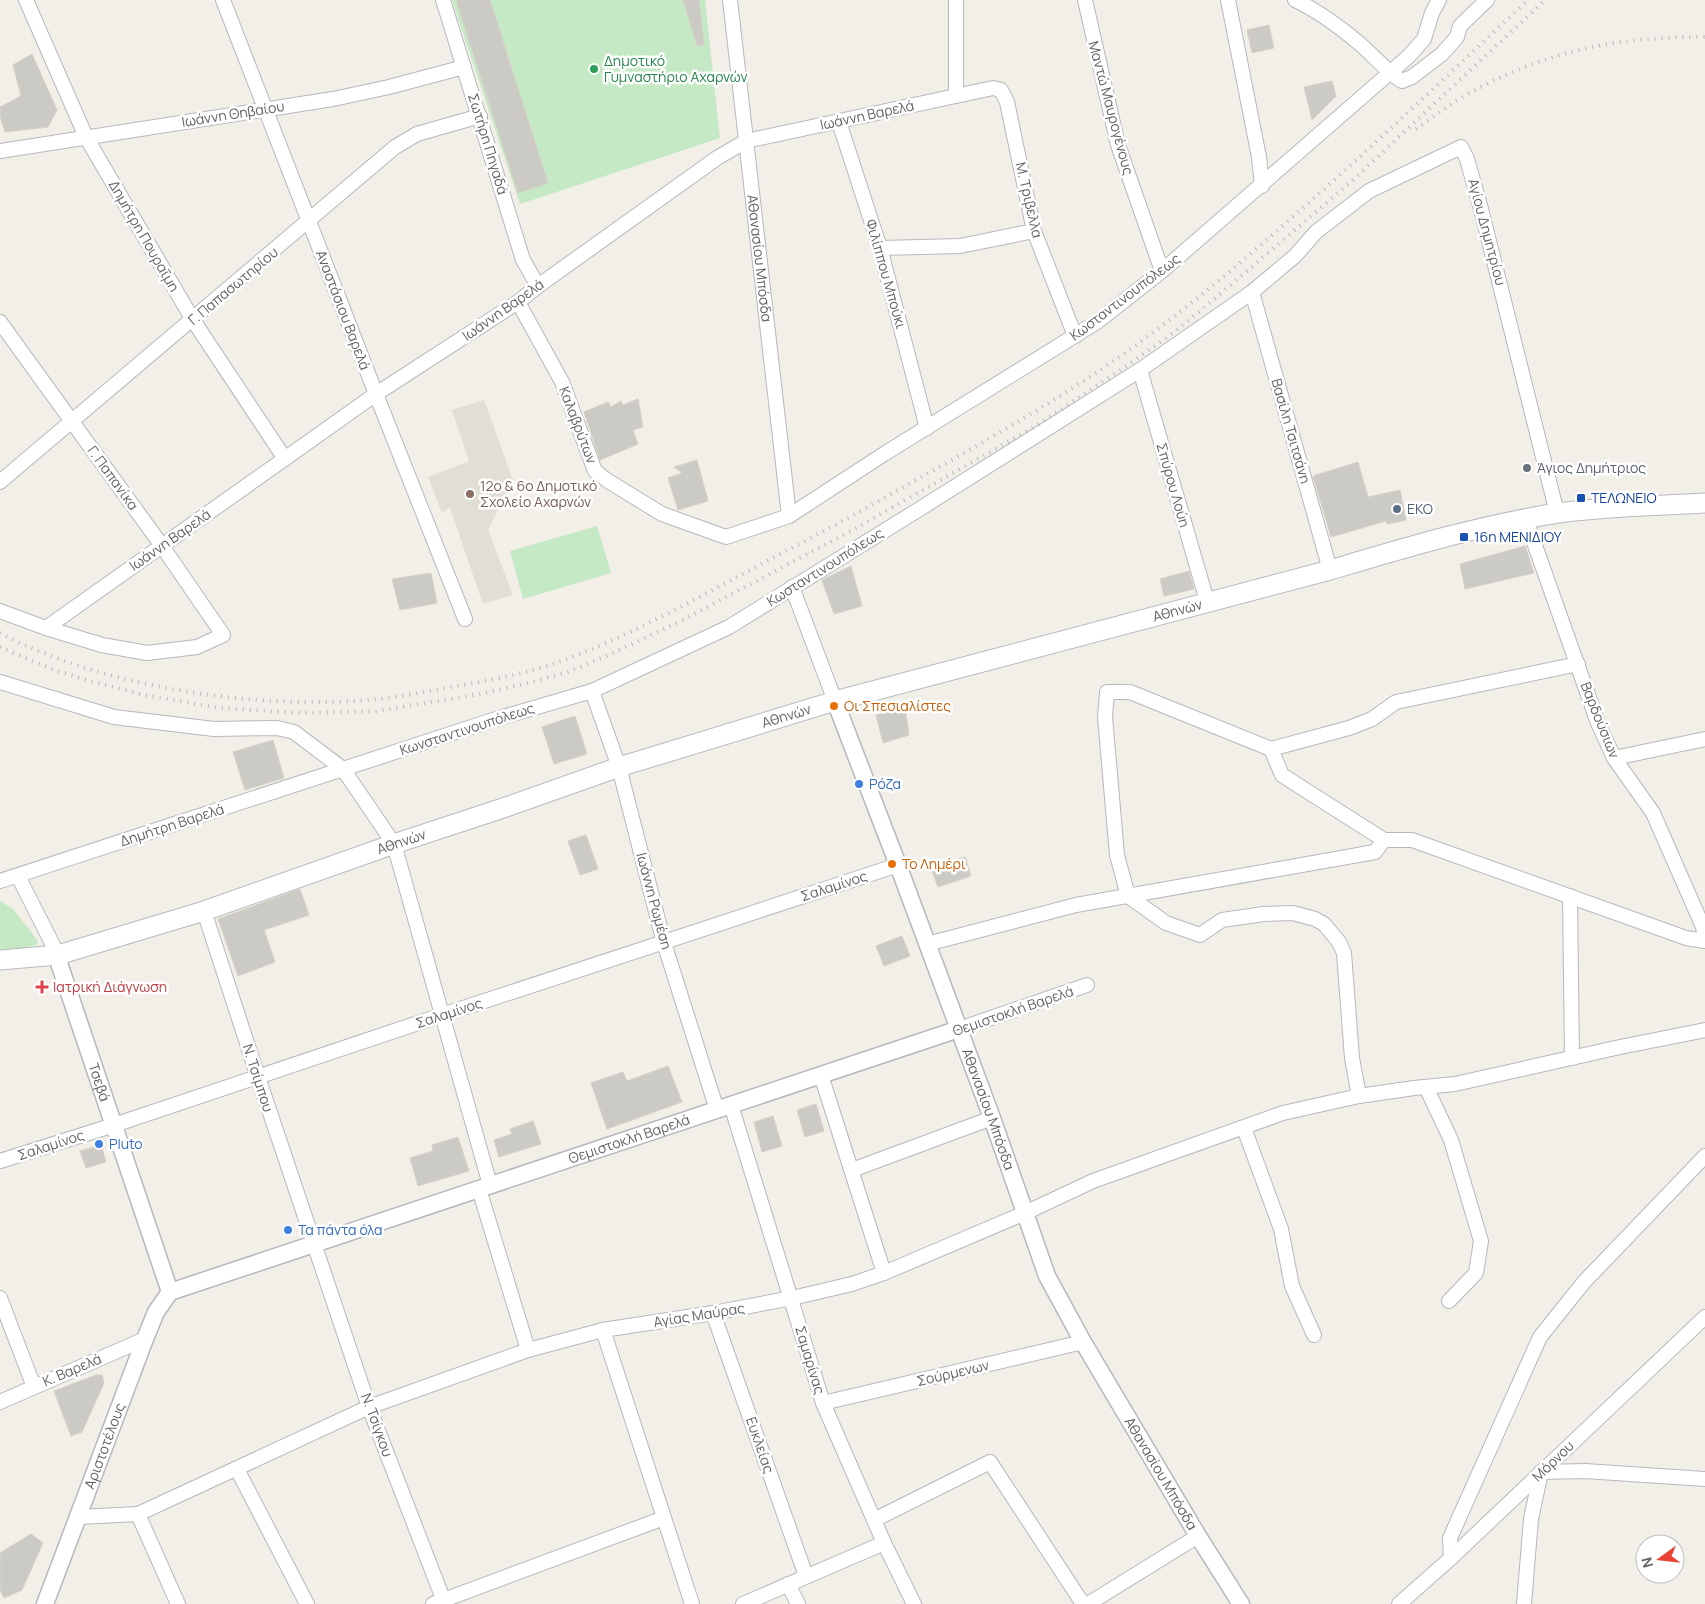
<svg xmlns="http://www.w3.org/2000/svg" width="1705" height="1604" viewBox="0 0 1705 1604" font-family="Manrope,sans-serif">
  <style>
    .education { fill: #e1ded6 }
    .green { fill: #c5e8c5 }
    .building { fill: #cccac5; stroke: #d6d1c6 }
    .lines { fill: none; stroke-linecap: round; stroke-linejoin: round }
    .minor-casing { stroke: #b5b8bc; stroke-width: 16 }
    .tertiary-casing { stroke: #b5b8bc; stroke-width: 19 }
    .secondary-casing { stroke: #b6babf; stroke-width: 21 }
    .minor { stroke: #fff; stroke-width: 14 }
    .tertiary { stroke: #fff; stroke-width: 16 }
    .secondary { stroke: #fff; stroke-width: 19 }
    .rail { stroke: #b6b7b8; stroke-width: 4; stroke-dasharray: 1 6; stroke-linecap: butt }
    .leisure-dot { fill: #2e9e5b; stroke: #fff; stroke-width: 2 }
    .worship-dot { fill: #6b7280; stroke: #fff; stroke-width: 2 }
    .education-dot { fill: #8d6e63; stroke: #fff; stroke-width: 2 }
    .transit-dot { fill: #1a4fb4; stroke: #fff; stroke-width: 2 }
    .service-dot { fill: #5c6f8a; stroke: #fff; stroke-width: 2 }
    .food-dot { fill: #e8710a; stroke: #fff; stroke-width: 2 }
    .shop-dot { fill: #3f7fe0; stroke: #fff; stroke-width: 2 }
    .health-dot { fill: #e0444e; stroke: #fff; stroke-width: 2 }
    .labels { text-anchor: middle; stroke-width: 5; stroke-linejoin: round; paint-order: stroke }
    .leisure-label { font-size: 14px; fill: #27864d; stroke: #fff; text-anchor: start }
    .street-label { font-size: 14px; fill: #5f6368; stroke: #fff }
    .worship-label { font-size: 14px; fill: #5b616d; stroke: #fff; text-anchor: start }
    .education-label { font-size: 14px; fill: #785e54; stroke: #fff; text-anchor: start }
    .transit-label { font-size: 14px; fill: #164399; stroke: #fff; text-anchor: start }
    .service-label { font-size: 14px; fill: #4e5e75; stroke: #fff; text-anchor: start }
    .food-label { font-size: 14px; fill: #c56008; stroke: #fff; text-anchor: start }
    .shop-label { font-size: 14px; fill: #366cbe; stroke: #fff; text-anchor: start }
    .health-label { font-size: 14px; fill: #be3a42; stroke: #fff; text-anchor: start }
  </style>
  <rect width="100%" height="100%" fill="#f1efe8"/>
  <path class="education" d="M 484,400 L 513,480 L 488,530 L 513,595 L 483,604 L 450,508 L 442,513 L 428,477 L 469,461 L 452,410 Z"/>
  <path class="green" d="M 452,0 L 705,0 L 720,138 L 520,204 Z
    M 597,526 L 611,573 L 523,599 L 510,551 Z
    M 0,901 L 13,909 L 38,941 L 37,945 L 7,951 L 0,949 Z"/>
  <path class="building" d="M 456,0 L 490,0 L 548,183 L 518,193 Z
    M 683,0 L 699,0 L 704,45 L 697,46 Z
    M 1269,25 L 1274,48 L 1252,53 L 1247,30 Z
    M 32,54 L 57,110 L 48,127 L 5,132 L 0,116 L 0,107 L 21,96 L 13,65 Z
    M 1332,81 L 1336,96 L 1312,120 L 1304,87 Z
    M 638,399 L 643,427 L 633,430 L 638,444 L 600,460 L 584,412 L 608,402 L 611,407 L 621,401 L 623,405 Z
    M 697,460 L 708,501 L 678,510 L 668,478 L 682,473 L 674,467 Z
    M 1358,462 L 1368,497 L 1400,490 L 1406,520 L 1387,524 L 1386,521 L 1331,537 L 1313,476 Z
    M 1525,546 L 1534,573 L 1465,589 L 1460,564 Z
    M 851,566 L 862,606 L 834,614 L 822,580 Z
    M 1189,571 L 1194,589 L 1164,596 L 1160,579 Z
    M 431,573 L 437,603 L 400,610 L 392,579 Z
    M 905,707 L 909,735 L 883,743 L 876,715 Z
    M 575,716 L 587,754 L 554,764 L 542,727 Z
    M 273,740 L 284,778 L 245,790 L 233,752 Z
    M 586,835 L 598,869 L 580,875 L 568,841 Z
    M 965,857 L 971,876 L 938,887 L 931,868 Z
    M 300,889 L 309,915 L 264,930 L 275,962 L 238,976 L 218,919 Z
    M 902,936 L 910,956 L 884,966 L 876,946 Z
    M 668,1066 L 682,1102 L 607,1129 L 591,1083 L 623,1072 L 627,1081 Z
    M 816,1104 L 824,1131 L 805,1137 L 797,1110 Z
    M 773,1116 L 782,1146 L 762,1152 L 754,1122 Z
    M 533,1121 L 541,1144 L 499,1157 L 494,1140 L 512,1134 L 510,1129 Z
    M 458,1137 L 469,1171 L 418,1186 L 410,1158 L 433,1151 L 432,1145 Z
    M 101,1145 L 106,1162 L 86,1168 L 80,1151 Z
    M 96,1375 L 102,1375 L 104,1383 L 82,1432 L 71,1436 L 54,1391 Z
    M 31,1534 L 43,1543 L 22,1590 L 4,1598 L 0,1590 L 0,1553 Z"/>
  <g class="lines">
    <defs>
      <g id="minor">
        <path d="M 26,0 L 86,137 L 193,320 L 285,459"/>
        <path d="M 223,0 L 376,394 L 465,619"/>
        <path d="M 443,0 L 523,260 L 538,286"/>
        <path id="s1" d="M 730,0 L 789,516"/>
        <path d="M 956,0 L 956,96"/>
        <path d="M 1085,0 L 1118,145 L 1162,271"/>
        <path d="M 1228,0 L 1259,157 L 1262,186"/>
        <path d="M 1295,0 C 1318,11 1340,27 1360,44 C 1374,56 1386,71 1402,81 L 1412,77 L 1442,54 L 1457,37 L 1460,26 L 1487,0"/>
        <path d="M 839,122 L 880,248 L 927,428"/>
        <path d="M 0,151 L 333,99 L 389,87 L 464,67"/>
        <path d="M 880,248 L 960,246 L 1034,231"/>
        <path d="M 1252,292 L 1330,570"/>
        <path d="M 518,302 L 562,382 L 595,471 L 608,481 L 662,514 L 726,537 L 789,516 L 884,454 L 1097,322 L 1162,271 L 1409,56 L 1424,39 L 1432,13 L 1439,0"/>
        <path d="M 0,322 L 162,546 L 223,635 L 197,647 L 147,653 L 102,645 L 46,628 L 0,611"/>
        <path d="M 1140,370 L 1207,601"/>
        <path d="M 0,482 L 395,147 L 417,134 L 480,116"/>
        <path d="M 1526,520 L 1598,723 L 1614,758 L 1653,813 L 1703,927 L 1705,939"/>
        <path d="M 792,587 L 835,701"/>
        <path d="M 46,628 L 376,394 L 518,302 L 538,286 L 717,158 L 746,141 L 993,88 L 1001,90 L 1007,102 L 1034,231 L 1075,336"/>
        <path d="M 0,682 L 114,717 L 214,729 L 277,728 L 294,732 L 343,769 L 394,844 L 490,1185"/>
        <path d="M 592,691 L 619,767 L 664,943 L 717,1110"/>
        <path d="M 1271,749 L 1349,728 L 1372,719 L 1396,702 L 1578,664"/>
        <path d="M 1614,758 L 1705,739"/>
        <path d="M 18,876 L 58,955"/>
        <path d="M 0,881 L 496,719 L 592,691 L 729,627 L 918,510 L 1140,370 L 1252,292 L 1295,256 L 1316,232 L 1369,191 L 1461,147 L 1467,159 L 1481,209 L 1557,513"/>
        <path d="M 1570,896 L 1572,1058"/>
        <path d="M 204,911 L 258,1077 L 369,1407 L 445,1604"/>
        <path d="M 927,944 L 1076,905 L 1375,852 L 1384,840"/>
        <path d="M 959,1029 L 1087,985"/>
        <path d="M 821,1075 L 884,1273"/>
        <path d="M 1426,1087 L 1451,1140 L 1481,1241 L 1476,1273 L 1449,1301"/>
        <path d="M 1359,1096 L 1352,1058 L 1344,953 L 1339,942 L 1324,924 L 1315,919 L 1293,913 L 1264,914 L 1222,920 L 1200,935 L 1166,923 L 1128,896 L 1117,855 L 1105,717 L 1107,692 L 1130,692 L 1271,749 L 1282,775 L 1296,784 L 1384,840 L 1412,840 L 1686,938 L 1705,941"/>
        <path d="M 731,1105 L 823,1403 L 884,1543 L 914,1604"/>
        <path d="M 1244,1128 L 1281,1229 L 1292,1286 L 1314,1335"/>
        <path d="M 0,1161 L 114,1125 L 442,1015 L 898,865"/>
        <path d="M 852,1170 L 992,1118"/>
        <path d="M 479,1189 L 528,1350"/>
        <path d="M 0,1298 L 34,1387"/>
        <path d="M 713,1313 L 806,1576"/>
        <path d="M 603,1330 L 692,1604"/>
        <path d="M 0,1402 L 145,1339"/>
        <path d="M 823,1403 L 1083,1342"/>
        <path d="M 237,1469 L 307,1604"/>
        <path d="M 78,1517 L 138,1514"/>
        <path d="M 874,1520 L 990,1462 L 1083,1604"/>
        <path d="M 1451,1558 L 1450,1538 L 1540,1337 L 1584,1282 L 1705,1156"/>
        <path d="M 788,1584 L 798,1604"/>
        <path d="M 178,1604 L 138,1514 L 369,1407 L 528,1350 L 603,1330 L 713,1313 L 792,1298 L 852,1284 L 884,1273 L 1025,1213 L 1093,1181 L 1283,1113 L 1359,1096 L 1414,1088 L 1455,1084 L 1620,1047 L 1705,1030"/>
        <path d="M 433,1604 L 664,1518"/>
        <path d="M 743,1604 L 884,1543"/>
        <path d="M 1088,1604 L 1198,1536"/>
        <path d="M 1399,1604 L 1451,1558 L 1705,1317"/>
        <path d="M 1524,1604 L 1531,1519 L 1541,1472 L 1585,1471 L 1705,1479"/>
      </g>
      <g id="tertiary">
        <path id="s2" d="M 835,701 L 898,865 L 992,1118 L 1047,1276 L 1083,1342 L 1198,1536 L 1241,1604"/>
        <path id="s3" d="M 58,955 L 60,966 L 170,1292"/>
        <path id="s4" d="M 170,1292 L 959,1029"/>
        <path id="s5" d="M 45,1604 L 145,1339 L 156,1312 L 170,1292"/>
      </g>
      <g id="secondary">
        <path id="s6" d="M 0,960 L 58,955 L 204,911 L 394,844 L 506,807 L 619,767 L 835,701 L 1330,570 C 1404,548 1480,525 1558,513 C 1606,506 1656,506 1705,503"/>
      </g>
    </defs>
    <use href="#minor" class="minor-casing"/>
    <use href="#tertiary" class="tertiary-casing"/>
    <use href="#secondary" class="secondary-casing"/>
    <use href="#minor" class="minor"/>
    <use href="#tertiary" class="tertiary"/>
    <use href="#secondary" class="secondary"/>
    <path class="rail" d="M 1416,129 C 1436,115 1455,100 1477,89 C 1553,49 1620,37 1705,37
      M 0,633 C 104,688 262,711 378,699 C 404,696 430,691 456,686 C 494,680 532,672 567,659 C 622,638 675,610 726,583 C 778,555 831,528 882,499 C 977,446 1072,394 1159,328 C 1204,294 1246,258 1288,221 C 1370,149 1449,74 1528,0
      M 0,647 L 54,670 L 94,682 L 144,695 L 219,708 L 300,713 L 376,711 L 480,694 L 524,684 L 568,672 L 604,657 L 679,622 L 849,532 L 1036,426 L 1122,369 L 1165,339 L 1199,312 L 1352,181 L 1545,0"/>
  </g>
  <circle class="leisure-dot" cx="594" cy="69" r="5"/>
  <circle class="worship-dot" cx="1527" cy="468" r="5"/>
  <circle class="education-dot" cx="470" cy="494" r="5"/>
  <g class="transit-dot">
    <rect x="1576" y="493" width="10" height="10" rx="2.5"/>
    <rect x="1459" y="532" width="10" height="10" rx="2.5"/>
  </g>
  <circle class="service-dot" cx="1397" cy="509" r="5"/>
  <g class="food-dot">
    <circle cx="834" cy="706" r="5"/>
    <circle cx="892" cy="864" r="5"/>
  </g>
  <g class="shop-dot">
    <circle cx="859" cy="784" r="5"/>
    <circle cx="99" cy="1144" r="5"/>
    <circle cx="288" cy="1230" r="5"/>
  </g>
  <path class="health-dot" d="M39.5 979.5h5v5h5v5h-5v5h-5v-5h-5v-5h5z"/>
  <g class="labels">
    <g class="leisure-label">
      <text x="604" y="66">Δημοτικό<tspan x="604" dy="16">Γυμναστήριο Αχαρνών</tspan></text>
    </g>
    <g class="street-label">
      <text transform="translate(1111 108) rotate(75)" y="5">Μαντώ Μαυρογένους</text>
      <text transform="translate(233 114) rotate(-9)" y="5">Ιωάννη Θηβαίου</text>
      <text transform="translate(867 115) rotate(-12)" y="5">Ιωάννη Βαρελά</text>
      <text transform="translate(488 144) rotate(73)" y="5">Σωτήρη Πηγαδά</text>
      <text transform="translate(1029 200) rotate(77)" y="5">Μ. Τριβελλα</text>
      <text transform="translate(1487 232) rotate(75)" y="5">Αγίου Δημητρίου</text>
      <text transform="translate(144 236) rotate(60)" y="5">Δημήτρη Πουραΐμη</text>
      <text dy="5" stroke="none"><textPath href="#s1" startOffset="260">Αθανασίου Μπόσδα</textPath></text>
      <text transform="translate(886 274) rotate(74)" y="5">Φιλίππου Μπούκι</text>
      <text transform="translate(233 286) rotate(-40)" y="5">Γ. Παπασωτηρίου</text>
      <text transform="translate(1125 297) rotate(-37)" y="5">Κωσταντινουπόλεως</text>
      <text transform="translate(343 310) rotate(69)" y="5">Αναστάσιου Βαρελά</text>
      <text transform="translate(503 310) rotate(-35)" y="5">Ιωάννη Βαρελά</text>
      <text transform="translate(578 425) rotate(69)" y="5">Καλαβρύτων</text>
      <text transform="translate(1291 431) rotate(74)" y="5">Βασίλη Τσιτσάνη</text>
      <text transform="translate(113 478) rotate(54)" y="5">Γ. Παπανίκα</text>
      <text transform="translate(1173 485) rotate(74)" y="5">Σπύρου Λούη</text>
      <text transform="translate(170 540) rotate(-35)" y="5">Ιωάννη Βαρελά</text>
      <text transform="translate(825 567) rotate(-32)" y="5">Κωσταντινουπόλεως</text>
      <text dy="5" stroke="none"><textPath href="#s6" startOffset="1230">Αθηνών</textPath></text>
      <text dy="5" stroke="none"><textPath href="#s6" startOffset="825">Αθηνών</textPath></text>
      <text transform="translate(1600 720) rotate(68)" y="5">Βαρδούσιων</text>
      <text transform="translate(467 729) rotate(-18)" y="5">Κωνσταντινουπόλεως</text>
      <text transform="translate(172 825) rotate(-18)" y="5">Δημήτρη Βαρελά</text>
      <text dy="5" stroke="none"><textPath href="#s6" startOffset="420">Αθηνών</textPath></text>
      <text transform="translate(834 886) rotate(-18)" y="5">Σαλαμίνος</text>
      <text transform="translate(654 901) rotate(75)" y="5">Ιωάννη Ρωμέση</text>
      <text transform="translate(1013 1011) rotate(-19)" y="5">Θεμιστοκλή Βαρελά</text>
      <text transform="translate(449 1013) rotate(-18)" y="5">Σαλαμίνος</text>
      <text transform="translate(258 1078) rotate(72)" y="5">N. Τσίμπου</text>
      <text dy="5" stroke="none"><textPath href="#s3" startOffset="134">Τσεβά</textPath></text>
      <text dy="5" stroke="none"><textPath href="#s2" startOffset="436">Αθανασίου Μπόσδα</textPath></text>
      <text dy="5" stroke="none"><textPath href="#s4" startOffset="484">Θεμιστοκλή Βαρελά</textPath></text>
      <text transform="translate(51 1145) rotate(-18)" y="5">Σαλαμίνος</text>
      <text transform="translate(699 1315) rotate(-9)" y="5">Αγίας Μαύρας</text>
      <text transform="translate(810 1360) rotate(73)" y="5">Σαμαρίνας</text>
      <text transform="translate(72 1370) rotate(-23)" y="5">Κ. Βαρελά</text>
      <text transform="translate(953 1373) rotate(-13)" y="5">Σούρμενων</text>
      <text transform="translate(377 1425) rotate(70)" y="5">Ν. Τσίγκου</text>
      <text transform="translate(760 1445) rotate(71)" y="5">Ευκλείας</text>
      <text dy="5" stroke="none"><textPath href="#s5" startOffset="169">Αριστοτέλους</textPath></text>
      <text transform="translate(1553 1461) rotate(-44)" y="5">Μόρνου</text>
      <text dy="5" stroke="none"><textPath href="#s2" startOffset="841">Αθανασίου Μπόσδα</textPath></text>
    </g>
    <g class="worship-label">
      <text x="1537" y="473">Άγιος Δημήτριος</text>
    </g>
    <g class="education-label">
      <text x="480" y="491">12ο &amp; 6ο Δημοτικό<tspan x="480" dy="16">Σχολείο Αχαρνών</tspan></text>
    </g>
    <g class="transit-label">
      <text x="1591" y="503">ΤΕΛΩΝΕΙΟ</text>
      <text x="1474" y="542">16η ΜΕΝΙΔΙΟΥ</text>
    </g>
    <g class="service-label">
      <text x="1407" y="514">EKO</text>
    </g>
    <g class="food-label">
      <text x="844" y="711">Οι Σπεσιαλίστες</text>
      <text x="902" y="869">Το Λημέρι</text>
    </g>
    <g class="shop-label">
      <text x="869" y="789">Ρόζα</text>
      <text x="109" y="1149">Pluto</text>
      <text x="298" y="1235">Τα πάντα όλα</text>
    </g>
    <g class="health-label">
      <text x="53" y="992">Ιατρική Διάγνωση</text>
    </g>
  </g>
  <g transform="translate(1660 1559) rotate(255)"><circle r="24" fill="#ffffff" stroke="#bfc1c3"/>
  <path d="M0-4L9 19L0 12L-9 19Z" fill="#ea4335"/>
  <text y="-8" font-size="14" font-weight="bold" text-anchor="middle" fill="#5f6368">N</text>
  </g>
</svg>
